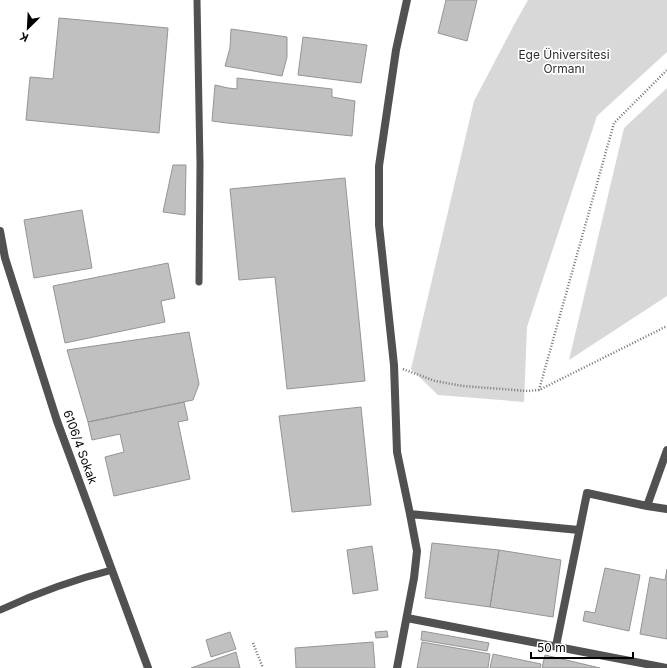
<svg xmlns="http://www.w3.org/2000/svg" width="667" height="668" viewBox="0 0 667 668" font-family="Inter,sans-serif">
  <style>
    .green { fill: #d8d8d8 }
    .building { fill: #c0c0c0; stroke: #959595 }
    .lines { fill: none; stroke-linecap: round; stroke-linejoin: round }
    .path { stroke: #737373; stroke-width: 2.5; stroke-dasharray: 1 2; stroke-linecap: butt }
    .lane { stroke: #515151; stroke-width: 7 }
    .street { stroke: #515151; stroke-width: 8 }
    .labels { text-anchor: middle; stroke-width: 3.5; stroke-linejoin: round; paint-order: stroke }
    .park-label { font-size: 12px; fill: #2f2f2f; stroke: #fff }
    .street-label { font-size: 12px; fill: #000; stroke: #fff }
  </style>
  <rect width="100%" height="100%" fill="#fff"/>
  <path class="green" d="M 528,0 L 667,0 L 667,52 L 597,116 L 527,327 L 524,402 L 438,395 L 411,369 L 474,101 L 515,23 Z
    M 667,88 L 667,296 L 569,360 L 624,128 Z"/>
  <path class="building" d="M 446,0 L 477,0 L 467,41 L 438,33 Z
    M 59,18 L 168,28 L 159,133 L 26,120 L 30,77 L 53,79 Z
    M 231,29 L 287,37 L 287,57 L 282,76 L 225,66 L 230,48 Z
    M 303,37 L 367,45 L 361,83 L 298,75 Z
    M 237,78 L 332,89 L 332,97 L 355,101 L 352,136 L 227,123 L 212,121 L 215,85 L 228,88 L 237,89 Z
    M 173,165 L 186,165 L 185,215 L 163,212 Z
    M 345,178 L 365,381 L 287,389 L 275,277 L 239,280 L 230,189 Z
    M 82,210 L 92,268 L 34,278 L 24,220 Z
    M 168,263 L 175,298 L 161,301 L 165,322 L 65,343 L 53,286 Z
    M 189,332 L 199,384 L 193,400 L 88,422 L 67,350 Z
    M 184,402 L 188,420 L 178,422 L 190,479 L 114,496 L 105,457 L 124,452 L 120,434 L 92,440 L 88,422 Z
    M 361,407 L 371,505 L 292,512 L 279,416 Z
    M 432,543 L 499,550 L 490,607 L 425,598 Z
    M 372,546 L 378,590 L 353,594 L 347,550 Z
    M 499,550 L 561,560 L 553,617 L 490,607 Z
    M 605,568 L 640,575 L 629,631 L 583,621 L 585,611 L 595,613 Z
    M 667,569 L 667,639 L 640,634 L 650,577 L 665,580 Z
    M 387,631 L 388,637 L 376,638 L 375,632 Z
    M 422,631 L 489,643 L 487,651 L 421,640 Z
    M 230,632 L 236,649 L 211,657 L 206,640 Z
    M 373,642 L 375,668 L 296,668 L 295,648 Z
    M 422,642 L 490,654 L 488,668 L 417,668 Z
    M 236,652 L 240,668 L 191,668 Z
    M 493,654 L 541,664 L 540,668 L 490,668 Z
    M 545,655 L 600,668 L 542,668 Z"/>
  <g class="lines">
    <path class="path" d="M 403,369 L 435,381 L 463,386 L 528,391 L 539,390 L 667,326
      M 539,390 L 614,123 L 667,70
      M 253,643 L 263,668"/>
    <path class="lane" d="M 197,0 L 200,164 L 199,282
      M 0,610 C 37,593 72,580 112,570"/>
    <path class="street" d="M 0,231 L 5,258 L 57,421 L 148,668
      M 647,506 L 667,450
      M 410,514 L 579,530
      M 407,618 L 667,668
      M 556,646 L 587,493 L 647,506 L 667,509
      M 397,668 L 414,578 L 417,551 L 410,514 L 397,452 L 394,365 L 379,225 L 379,166 L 396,50 L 407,0"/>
  </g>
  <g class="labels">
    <g class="park-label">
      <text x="564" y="59">Ege Üniversitesi<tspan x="564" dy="14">Ormanı</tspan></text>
    </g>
    <g class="street-label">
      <text transform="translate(80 447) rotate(70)" y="4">6106/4 Sokak</text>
    </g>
  </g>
  <g transform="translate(28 28) rotate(204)" stroke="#ffffff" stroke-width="3" paint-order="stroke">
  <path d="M0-3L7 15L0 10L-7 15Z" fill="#000000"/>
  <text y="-6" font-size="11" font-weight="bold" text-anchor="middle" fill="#000000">K</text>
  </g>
  <path d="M531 652v6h102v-6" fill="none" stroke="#000000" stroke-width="2"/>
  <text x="537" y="652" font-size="12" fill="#000000" stroke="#ffffff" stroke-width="3" paint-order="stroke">50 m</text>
</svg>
